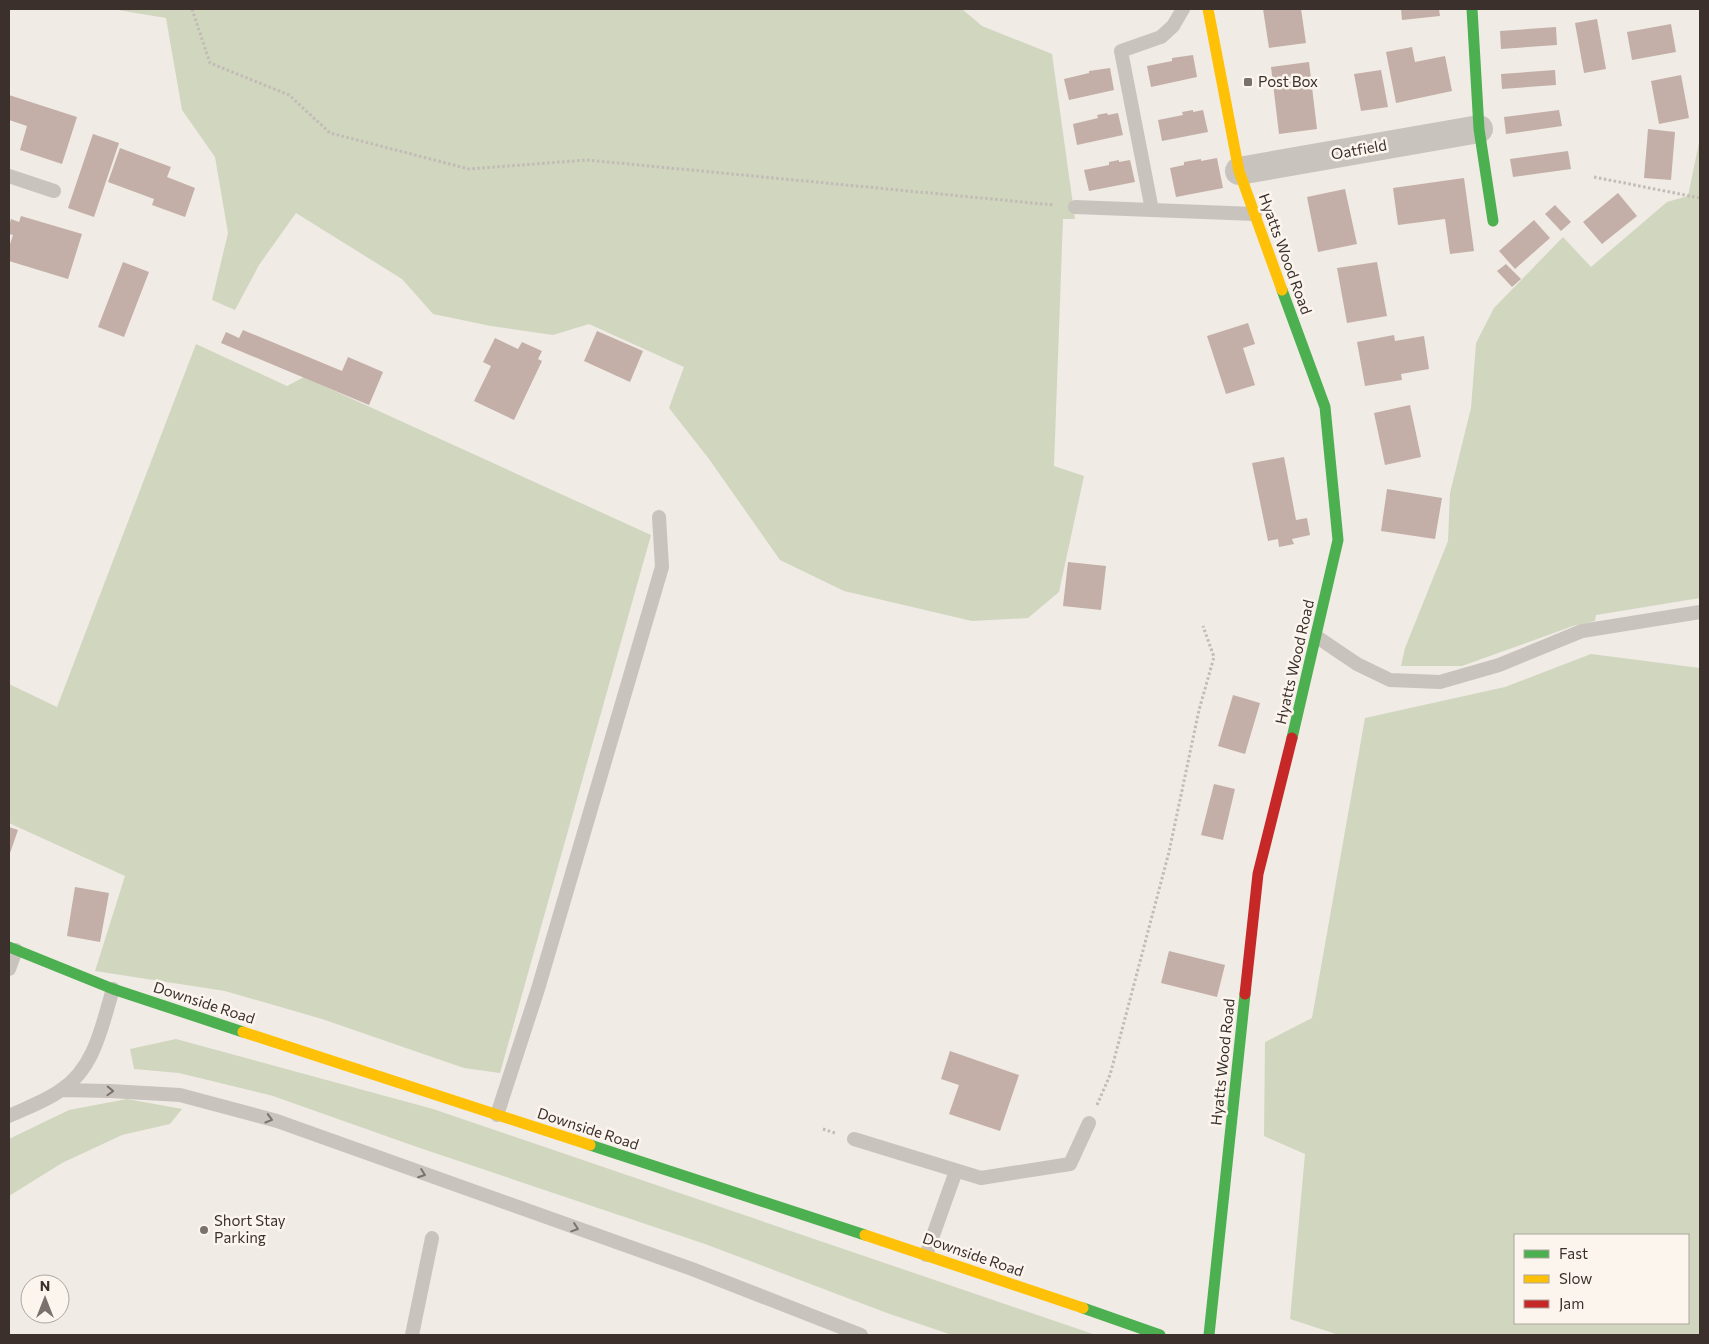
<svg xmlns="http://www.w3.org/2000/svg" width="1709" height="1344" viewBox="0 0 1709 1344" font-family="Commissioner,sans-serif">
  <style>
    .green { fill: #d1d6bf; fill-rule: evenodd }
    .building { fill: #c3afa7 }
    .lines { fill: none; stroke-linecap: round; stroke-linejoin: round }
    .path { stroke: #c2bbb6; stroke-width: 3; stroke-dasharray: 2.5 2.5; stroke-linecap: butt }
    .lane { stroke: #c9c3be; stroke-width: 14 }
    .street { stroke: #c9c3be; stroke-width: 28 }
    .fast { stroke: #4caf50; stroke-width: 11 }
    .slow { stroke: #ffc107; stroke-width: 11 }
    .jam { stroke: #c62828; stroke-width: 11 }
    .oneway { stroke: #7b726d }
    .poi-dot { fill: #7a716c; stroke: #fbf5ee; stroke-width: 2 }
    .labels { text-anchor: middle; stroke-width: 5; stroke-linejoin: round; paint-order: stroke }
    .poi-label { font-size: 15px; fill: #3b302b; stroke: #fbf5ee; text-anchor: start }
    .street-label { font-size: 15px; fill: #3b302b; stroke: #fbf5ee }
  </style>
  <rect width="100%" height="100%" fill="#f0ebe5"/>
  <path class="green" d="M 112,9 L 962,9 L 982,26 L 1052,54 L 1075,219 L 1063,219 L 1054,466 L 1084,476 L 1059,592 L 1028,618 L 972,621 L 844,591 L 780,560 L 709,459 L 669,408 L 684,367 L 589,324 L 553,335 L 491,326 L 433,314 L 402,279 L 296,213 L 259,265 L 235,310 L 212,300 L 228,233 L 215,157 L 182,110 L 166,18 Z
    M 1700,138 L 1700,598 L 1596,615 L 1595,621 L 1573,626 L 1462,666 L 1401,666 L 1405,648 L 1448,541 L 1450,493 L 1471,408 L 1476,343 L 1494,308 L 1563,237 L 1591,267 L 1667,202 L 1688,196 Z
    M 196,344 L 287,386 L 304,377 L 651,535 L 500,1073 L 464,1068 L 322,1019 L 225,991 L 95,971 L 125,876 L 9,823 L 9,684 L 57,707 Z
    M 1591,654 L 1700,668 L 1700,1335 L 1339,1335 L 1290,1319 L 1305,1154 L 1264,1136 L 1265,1042 L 1312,1018 L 1365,718 L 1505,687 ZM 1515,1235 L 1688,1235 L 1688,1323 L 1515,1323 Z
    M 176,1039 L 433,1109 L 1096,1335 L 952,1335 L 887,1313 L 705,1244 L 417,1147 L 273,1096 L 179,1073 L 134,1069 L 130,1049 Z
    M 127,1099 L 182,1109 L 170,1124 L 122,1135 L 62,1163 L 9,1196 L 9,1139 L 69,1110 Z"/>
  <path class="building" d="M 1263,9 L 1301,9 L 1306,43 L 1269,48 Z
    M 1401,9 L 1439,9 L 1440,16 L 1402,20 Z
    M 1597,19 L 1606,69 L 1584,73 L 1575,23 Z
    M 1671,24 L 1676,52 L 1632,60 L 1627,32 Z
    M 1556,27 L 1557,45 L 1501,49 L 1500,31 Z
    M 1412,47 L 1415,62 L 1445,56 L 1452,91 L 1396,103 L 1386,52 Z
    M 1193,55 L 1197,77 L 1151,87 L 1147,66 L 1172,61 L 1172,58 Z
    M 1309,62 L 1317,129 L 1279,134 L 1271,67 Z
    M 1110,68 L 1114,90 L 1069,100 L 1064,79 L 1089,73 L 1089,71 Z
    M 1381,70 L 1388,107 L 1361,111 L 1354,74 Z
    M 1555,70 L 1556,85 L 1502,89 L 1501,74 Z
    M 1681,75 L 1689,118 L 1659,124 L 1651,81 Z
    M 9,95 L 77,117 L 62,164 L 20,150 L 27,126 L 9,120 Z
    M 1193,110 L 1193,112 L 1203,110 L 1208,132 L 1162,141 L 1158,120 L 1183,115 L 1182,112 Z
    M 1559,110 L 1562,126 L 1506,134 L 1504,117 Z
    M 1107,113 L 1108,115 L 1118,113 L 1123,135 L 1077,145 L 1073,124 L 1098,118 L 1097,115 Z
    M 1648,129 L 1675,132 L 1671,180 L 1644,178 Z
    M 93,134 L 119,143 L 94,217 L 68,208 Z
    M 120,148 L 171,167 L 167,177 L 195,188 L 185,217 L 152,205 L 154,199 L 108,182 Z
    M 1568,151 L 1571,169 L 1513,177 L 1510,159 Z
    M 1217,158 L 1223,188 L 1176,197 L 1170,168 L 1184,165 L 1184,162 L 1201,159 L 1201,161 Z
    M 1119,160 L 1119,162 L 1130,160 L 1135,182 L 1089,191 L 1084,170 L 1109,165 L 1109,162 Z
    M 1464,178 L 1474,251 L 1450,254 L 1445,219 L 1398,225 L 1393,188 Z
    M 1345,189 L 1357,244 L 1318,252 L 1307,197 Z
    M 1618,193 L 1637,216 L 1602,244 L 1583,222 Z
    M 1555,205 L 1571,222 L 1561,231 L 1545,214 Z
    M 21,216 L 82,234 L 68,279 L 9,261 L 9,247 L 13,235 L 9,234 L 9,226 L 11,219 L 19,222 Z
    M 1534,220 L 1550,238 L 1515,269 L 1499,251 Z
    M 123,262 L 149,272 L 124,337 L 98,327 Z
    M 1377,262 L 1387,316 L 1347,323 L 1337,268 Z
    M 1506,264 L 1521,279 L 1512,287 L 1497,271 Z
    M 1248,323 L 1255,344 L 1243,348 L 1255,385 L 1226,394 L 1207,336 Z
    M 243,330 L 342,371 L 348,357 L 383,372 L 369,405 L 221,343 L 226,332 L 239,338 Z
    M 597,331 L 643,351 L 630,382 L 584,361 Z
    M 1394,335 L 1395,341 L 1424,336 L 1429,369 L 1401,374 L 1402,380 L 1365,386 L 1357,342 Z
    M 495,338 L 518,349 L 522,342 L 542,351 L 538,359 L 542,361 L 514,420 L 474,401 L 491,366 L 483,362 Z
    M 1410,405 L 1421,457 L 1385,465 L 1374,413 Z
    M 1284,457 L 1296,520 L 1307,518 L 1310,535 L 1292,539 L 1294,544 L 1279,547 L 1278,539 L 1268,541 L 1252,463 Z
    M 1387,489 L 1442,498 L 1435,539 L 1381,531 Z
    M 1068,562 L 1106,566 L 1101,610 L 1063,606 Z
    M 1233,695 L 1260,703 L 1245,754 L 1218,746 Z
    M 1214,784 L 1235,789 L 1223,840 L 1201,835 Z
    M 9,827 L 18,830 L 9,856 Z
    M 75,887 L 109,893 L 100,942 L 67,936 Z
    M 1169,951 L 1225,965 L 1217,997 L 1161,983 Z
    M 950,1051 L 1019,1075 L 1000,1131 L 949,1114 L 959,1085 L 941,1079 Z"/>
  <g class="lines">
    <path class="path" d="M 192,9 L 210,63 L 289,95 L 330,133 L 469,169 L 587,160 L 1054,205
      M 1594,177 L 1700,198
      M 1097,1105 L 1110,1075 L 1169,852 L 1199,710 L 1214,657 L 1203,626
      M 823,1129 L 835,1133"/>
    <path class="lane" d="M 9,176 L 54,191
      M 1075,207 L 1255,214
      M 1152,210 L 1121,51 L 1161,37 L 1173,26 L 1183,9
      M 1317,637 L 1357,664 L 1390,680 L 1440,682 L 1499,665 L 1582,631 L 1700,612
      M 9,969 L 16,950
      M 61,1090 L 110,1091 L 180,1095 L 277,1121 L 692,1269 L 861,1335
      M 497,1115 L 538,989 L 662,567 L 659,517
      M 9,1116 C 26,1108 46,1101 61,1090 C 95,1068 102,1025 113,989
      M 854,1139 L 981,1178 L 1070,1164 L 1089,1123
      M 926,1255 L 956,1171
      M 412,1335 L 432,1238"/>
    <path class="street" d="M 1239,171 L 1479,129"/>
    <path class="fast" d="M 1472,9 L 1479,129 L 1493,221
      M 1282,290 L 1325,407 L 1338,540 L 1292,738
      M 9,947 L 113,989 L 243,1032
      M 590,1145 L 865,1235
      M 1083,1308 L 1160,1335
      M 1209,1335 L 1245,994"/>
    <path class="slow" d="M 1208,9 L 1239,171 L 1282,290
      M 243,1032 L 590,1145
      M 865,1235 L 1083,1308"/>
    <path class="jam" d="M 1245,994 L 1258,874 L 1292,738"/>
  </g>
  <defs><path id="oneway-chevron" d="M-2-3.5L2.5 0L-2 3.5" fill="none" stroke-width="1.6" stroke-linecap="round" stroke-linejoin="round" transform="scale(1.25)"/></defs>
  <g class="oneway">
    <use href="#oneway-chevron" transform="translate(110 1091) rotate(2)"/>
    <use href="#oneway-chevron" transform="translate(269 1119) rotate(16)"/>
    <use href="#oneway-chevron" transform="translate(422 1174) rotate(20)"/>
    <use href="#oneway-chevron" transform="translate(575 1228) rotate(19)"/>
  </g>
  <g class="poi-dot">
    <rect x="1243" y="77" width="10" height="10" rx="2.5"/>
    <circle cx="204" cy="1230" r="5"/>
  </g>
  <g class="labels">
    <g class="poi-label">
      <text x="1258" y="87">Post Box</text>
      <text x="214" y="1226">Short Stay<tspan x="214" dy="17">Parking</tspan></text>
    </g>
    <g class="street-label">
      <text transform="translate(1359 150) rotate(-10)" y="5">Oatfield</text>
      <text transform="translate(1285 254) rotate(70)" y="5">Hyatts Wood Road</text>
      <text transform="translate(1295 662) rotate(-77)" y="5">Hyatts Wood Road</text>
      <text transform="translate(204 1003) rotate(18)" y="5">Downside Road</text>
      <text transform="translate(1223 1062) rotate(-84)" y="5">Hyatts Wood Road</text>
      <text transform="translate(588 1129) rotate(18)" y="5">Downside Road</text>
      <text transform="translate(973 1255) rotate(19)" y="5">Downside Road</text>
    </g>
  </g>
  <rect width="1709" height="1344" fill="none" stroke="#3b302b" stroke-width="20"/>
  <rect x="1514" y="1234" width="175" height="90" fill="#fbf5ee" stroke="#aea6a0"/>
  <rect x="1524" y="1250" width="25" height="8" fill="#4caf50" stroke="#aea6a0"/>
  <text x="1559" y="1259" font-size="15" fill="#3b302b">Fast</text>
  <rect x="1524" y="1275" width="25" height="8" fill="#ffc107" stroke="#aea6a0"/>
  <text x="1559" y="1284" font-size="15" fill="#3b302b">Slow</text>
  <rect x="1524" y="1300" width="25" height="8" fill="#c62828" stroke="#aea6a0"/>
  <text x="1559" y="1309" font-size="15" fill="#3b302b">Jam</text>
  <g transform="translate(45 1299)"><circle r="24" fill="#fbf5ee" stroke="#aea6a0"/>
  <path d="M0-4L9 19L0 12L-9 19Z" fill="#7a716c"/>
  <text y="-8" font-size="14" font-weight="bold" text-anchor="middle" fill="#3b302b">N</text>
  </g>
</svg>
